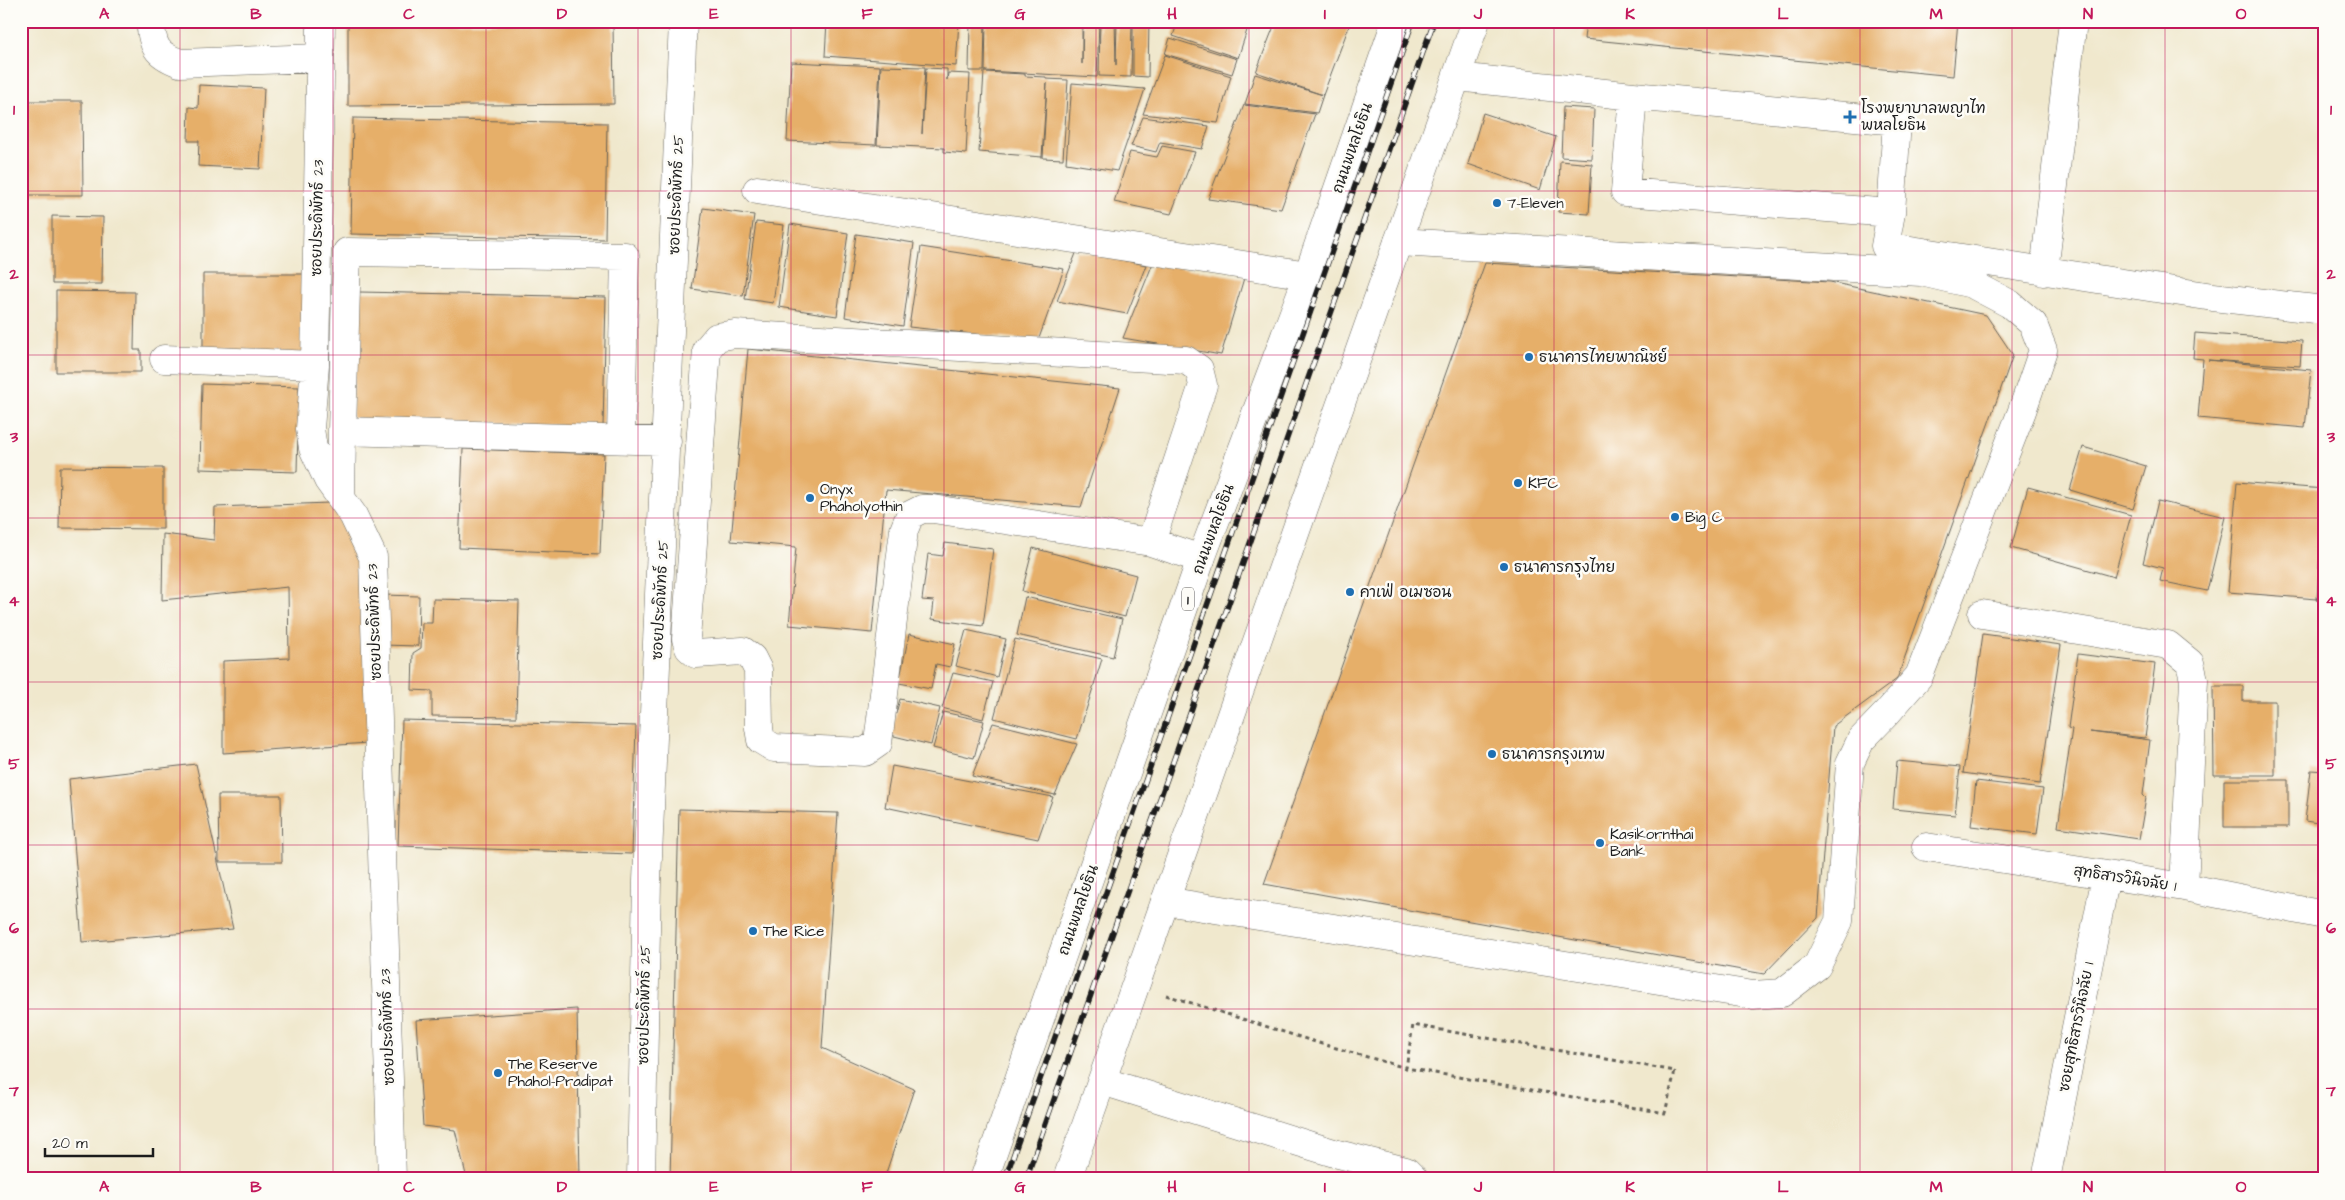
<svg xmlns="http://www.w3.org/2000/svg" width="2345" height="1200" viewBox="0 0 2345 1200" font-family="'Architects Daughter','Playpen Sans Thai',sans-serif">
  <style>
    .building { fill: #e6af69 }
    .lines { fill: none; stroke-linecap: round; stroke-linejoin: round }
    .minor-casing { stroke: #66635a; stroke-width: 29 }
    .major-casing { stroke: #66635a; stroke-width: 29 }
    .path { stroke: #66635a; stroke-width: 3; stroke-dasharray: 4 4; stroke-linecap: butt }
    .minor { stroke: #fff; stroke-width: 28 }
    .major { stroke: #fff; stroke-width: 28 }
    .rail-casing { stroke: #1c1c1c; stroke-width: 5.5 }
    .rail { stroke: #fdfcf7; stroke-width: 4; stroke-dasharray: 11; stroke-linecap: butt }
    .grid { fill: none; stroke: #c2185b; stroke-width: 1; stroke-opacity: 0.55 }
    .poi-dot { fill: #1f6fb2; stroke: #fdfcf7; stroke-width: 2 }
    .labels { text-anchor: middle; stroke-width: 5; stroke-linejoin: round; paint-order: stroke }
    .shield { fill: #fdfcf7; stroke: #605f5e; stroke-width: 1 }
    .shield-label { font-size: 14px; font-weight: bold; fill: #1c1c1c }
    .poi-label { font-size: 15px; fill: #1c1c1c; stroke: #fdfcf7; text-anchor: start }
    .street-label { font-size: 15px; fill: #1c1c1c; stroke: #fdfcf7 }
    .neatline { fill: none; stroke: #c2185b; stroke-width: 2 }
    .grid-label { font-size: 16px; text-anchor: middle; font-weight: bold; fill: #c2185b }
  </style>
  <rect width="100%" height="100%" fill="#fdfcf7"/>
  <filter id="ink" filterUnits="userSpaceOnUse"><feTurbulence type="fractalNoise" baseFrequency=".02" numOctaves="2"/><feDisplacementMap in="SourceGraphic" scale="10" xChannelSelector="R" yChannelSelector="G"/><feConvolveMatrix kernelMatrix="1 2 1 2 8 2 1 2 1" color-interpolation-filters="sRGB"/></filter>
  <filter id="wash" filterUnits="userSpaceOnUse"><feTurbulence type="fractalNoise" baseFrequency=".0096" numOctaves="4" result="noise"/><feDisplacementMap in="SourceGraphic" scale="20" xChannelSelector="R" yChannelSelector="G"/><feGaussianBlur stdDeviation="1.12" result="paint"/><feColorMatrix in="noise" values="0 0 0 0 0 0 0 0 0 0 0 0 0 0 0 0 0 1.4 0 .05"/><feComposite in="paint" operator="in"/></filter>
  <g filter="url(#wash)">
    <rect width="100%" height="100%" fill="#f0e8cd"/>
    <g id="blocks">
      <path class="building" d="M 827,21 L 959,21 L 956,66 L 825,56 Z
        M 970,21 L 985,21 L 984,71 L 969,71 Z
        M 986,21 L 1082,21 L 1082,64 L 1083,21 L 1099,21 L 1097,77 L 985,71 Z
        M 1100,21 L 1115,21 L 1116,65 L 1117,21 L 1132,21 L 1131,77 L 1099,76 Z
        M 1133,21 L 1149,21 L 1148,77 L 1133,76 Z
        M 1178,21 L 1250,21 L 1238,58 L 1173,36 Z
        M 1276,21 L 1351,21 L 1323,95 L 1256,72 Z
        M 1586,21 L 1958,21 L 1953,76 L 1584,39 Z
        M 613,22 L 614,104 L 348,106 L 348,24 Z
        M 1170,38 L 1237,59 L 1232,74 L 1165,54 Z
        M 1165,55 L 1231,76 L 1218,123 L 1143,114 Z
        M 791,62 L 880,66 L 876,145 L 787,141 Z
        M 881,66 L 925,67 L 922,134 L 926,68 L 947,69 L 947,80 L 948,73 L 970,74 L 966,154 L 944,152 L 944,148 L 877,145 Z
        M 984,72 L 1025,74 L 1025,76 L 1046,77 L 1046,79 L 1068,80 L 1063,159 L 1043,158 L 1047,83 L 1042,157 L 979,152 Z
        M 1255,74 L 1323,95 L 1317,113 L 1245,104 Z
        M 1072,83 L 1145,89 L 1117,171 L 1066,163 Z
        M 199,85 L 264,88 L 260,169 L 198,166 L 199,141 L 188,141 L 189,107 L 198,108 Z
        M 21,101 L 82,101 L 83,195 L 21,195 Z
        M 1244,105 L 1315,114 L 1281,209 L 1208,199 Z
        M 1563,107 L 1594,109 L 1592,159 L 1561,157 Z
        M 1483,113 L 1556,137 L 1540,190 L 1468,164 Z
        M 1143,117 L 1209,126 L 1202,149 L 1160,142 L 1156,152 L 1131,146 Z
        M 353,118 L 607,123 L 605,239 L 351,234 Z
        M 1162,146 L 1195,152 L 1171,214 L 1114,202 L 1130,152 L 1157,157 Z
        M 1560,161 L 1592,164 L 1589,214 L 1558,212 Z
        M 703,208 L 754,215 L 743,296 L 692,289 Z
        M 52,216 L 103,217 L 102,284 L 52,284 Z
        M 756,222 L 784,225 L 773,303 L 745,299 Z
        M 790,224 L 848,233 L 837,316 L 779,307 Z
        M 856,234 L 914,243 L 903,326 L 845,317 Z
        M 921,247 L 1064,269 L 1038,341 L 909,327 Z
        M 1077,251 L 1146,265 L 1127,314 L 1057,301 Z
        M 1153,263 L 1244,278 L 1221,355 L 1123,338 Z
        M 1485,263 L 1830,282 L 1986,315 L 2013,355 L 1897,679 L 1833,726 L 1818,918 L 1764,974 L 1264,884 Z
        M 203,274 L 307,274 L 307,358 L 203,358 Z
        M 56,291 L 135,292 L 134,350 L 141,350 L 141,372 L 56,372 Z
        M 359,292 L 606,297 L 603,427 L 352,418 Z
        M 2195,333 L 2302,341 L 2300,366 L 2208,360 L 2311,370 L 2305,428 L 2198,418 L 2203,359 L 2193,358 Z
        M 748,349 L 1120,388 L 1081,507 L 886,490 L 872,633 L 789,625 L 796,547 L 731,541 Z
        M 202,384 L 299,387 L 297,472 L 200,469 Z
        M 2083,447 L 2146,466 L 2133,509 L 2070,490 Z
        M 463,449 L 604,454 L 600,554 L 459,548 Z
        M 60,467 L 163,468 L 163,529 L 59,528 Z
        M 2237,482 L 2324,489 L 2317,599 L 2228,592 Z
        M 2028,487 L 2131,515 L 2114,577 L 2011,548 Z
        M 2158,501 L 2225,517 L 2207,591 L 2160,581 L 2163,568 L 2143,563 Z
        M 330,503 L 360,537 L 368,743 L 223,753 L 223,661 L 289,658 L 288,587 L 162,600 L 163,534 L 214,540 L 215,507 Z
        M 945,543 L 993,549 L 983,626 L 932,619 L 934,601 L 922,600 L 928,554 L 943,556 Z
        M 1033,548 L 1136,575 L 1125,617 L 1022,591 Z
        M 2324,584 L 2324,603 L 2317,600 Z
        M 382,595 L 419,596 L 418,646 L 382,645 Z
        M 1025,597 L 1122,619 L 1113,657 L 1017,635 Z
        M 433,599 L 519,601 L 516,717 L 432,716 L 432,691 L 412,690 L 413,653 L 421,648 L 422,623 L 432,623 Z
        M 966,630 L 1006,639 L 997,677 L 956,666 Z
        M 909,634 L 955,644 L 950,667 L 936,664 L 931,689 L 899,683 Z
        M 1983,634 L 2061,645 L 2040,784 L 1963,773 Z
        M 1015,639 L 1102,659 L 1077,739 L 994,718 Z
        M 2078,654 L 2155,664 L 2145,738 L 2090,732 L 2150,740 L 2143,795 L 2146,798 L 2139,839 L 2058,827 L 2072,729 L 2068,728 Z
        M 953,673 L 993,682 L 983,719 L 942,708 Z
        M 2213,686 L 2243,686 L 2243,701 L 2275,701 L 2275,775 L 2214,775 Z
        M 900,699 L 940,708 L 931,745 L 890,735 Z
        M 943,712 L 984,721 L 974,758 L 933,748 Z
        M 402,720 L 636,726 L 632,854 L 398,846 Z
        M 993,723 L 1077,744 L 1055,795 L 972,776 Z
        M 1897,761 L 1960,767 L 1955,815 L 1893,809 Z
        M 196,764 L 233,929 L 82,942 L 69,779 Z
        M 892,766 L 1053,797 L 1038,839 L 885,807 Z
        M 2311,770 L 2324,771 L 2324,824 L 2305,821 Z
        M 2224,780 L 2288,780 L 2288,827 L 2224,827 Z
        M 1976,781 L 2043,789 L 2037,834 L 1971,826 Z
        M 218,795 L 281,795 L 282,862 L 219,862 Z
        M 679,809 L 838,813 L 822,1048 L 914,1089 L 884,1179 L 670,1179 Z
        M 577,1009 L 580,1179 L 467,1179 L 455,1130 L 423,1126 L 416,1020 Z"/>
    </g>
  </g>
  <g filter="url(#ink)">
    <use href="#blocks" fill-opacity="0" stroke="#66635a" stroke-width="1"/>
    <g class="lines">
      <defs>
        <path id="minor" d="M 150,21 C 153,46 155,54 180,63 L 320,58
          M 321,21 L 315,365 L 310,429 L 313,448 L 328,480 L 353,515 L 373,557 L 392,1179
          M 1457,77 L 1633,96 L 1897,121 L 1891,213 L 1885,246 L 2213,297 L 2324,310
          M 1633,96 L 1625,192 L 1891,213
          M 757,190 L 1308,275
          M 2044,272 L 2073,21
          M 164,359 L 315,365
          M 342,431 L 347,252 L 625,256 L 621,438
          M 341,498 L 342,431 L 667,441
          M 1151,542 L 1203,385 L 1199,369 L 1186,360 L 735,334 L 717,337 L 707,349 L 686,639 L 689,648 L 696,654 L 743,651 L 752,658 L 758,670 L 759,728 L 761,740 L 774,748 L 865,752 L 878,743 L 904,530 L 910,515 L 922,509 L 933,509 L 1151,542 L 1201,559
          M 1982,614 L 2168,645 L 2190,663 L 2194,680 L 2184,887
          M 1926,847 L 2184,887 L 2324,915
          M 1165,901 L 1753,995 L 1782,993 L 1817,966 L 1839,921 L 1850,763 L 1861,740 L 1887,713 L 1919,676 L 2022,411 L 2043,350 L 2033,324 L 2010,304 L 1972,284 L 1921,272 L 1398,242
          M 1102,1081 L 1334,1153 L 1406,1171 L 1414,1179
          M 641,1179 L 647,881 L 683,21
          M 2046,1179 L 2106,876"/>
        <path id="major" d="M 984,1179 L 1201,559 L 1308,275 L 1396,21
          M 1067,1179 L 1476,21"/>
      </defs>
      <use href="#minor" class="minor-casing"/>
      <use href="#major" class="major-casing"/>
      <path class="path" d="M 1166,995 L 1322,1044 L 1406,1068 L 1665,1113 L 1675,1071 L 1413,1025 L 1406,1068"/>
      <use href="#minor" class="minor"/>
      <use href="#major" class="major"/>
      <defs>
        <path id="rail" d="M 1005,1179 L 1413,21
          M 1026,1179 L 1434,21"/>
      </defs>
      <use href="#rail" class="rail-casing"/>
      <use href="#rail" class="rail"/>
    </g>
  </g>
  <path class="grid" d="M 180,21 L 180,1179M 333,21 L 333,1179M 486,21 L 486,1179M 638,21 L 638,1179M 791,21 L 791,1179M 944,21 L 944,1179M 1096,21 L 1096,1179M 1249,21 L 1249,1179M 1402,21 L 1402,1179M 1554,21 L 1554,1179M 1707,21 L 1707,1179M 1860,21 L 1860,1179M 2012,21 L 2012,1179M 2165,21 L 2165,1179M 21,191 L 2324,191M 21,355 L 2324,355M 21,518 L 2324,518M 21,682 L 2324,682M 21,845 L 2324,845M 21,1009 L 2324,1009"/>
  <g class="poi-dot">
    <path d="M1847.5 109.5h5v5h5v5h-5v5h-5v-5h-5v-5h5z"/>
    <circle cx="1497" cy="203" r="5"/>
    <circle cx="1529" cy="357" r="5"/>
    <circle cx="1518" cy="483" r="5"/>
    <circle cx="810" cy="498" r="5"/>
    <circle cx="1675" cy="517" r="5"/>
    <circle cx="1504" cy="567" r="5"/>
    <circle cx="1350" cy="592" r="5"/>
    <circle cx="1492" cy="754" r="5"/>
    <circle cx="1600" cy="843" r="5"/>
    <circle cx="753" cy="931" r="5"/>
    <circle cx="498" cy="1073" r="5"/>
  </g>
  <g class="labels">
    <rect class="shield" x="1182" y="587.5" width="12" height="23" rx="4"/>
    <g class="shield-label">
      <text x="1188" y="604">1</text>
    </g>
    <g class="poi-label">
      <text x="1861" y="113">โรงพยาบาลพญาไท<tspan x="1861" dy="17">พหลโยธิน</tspan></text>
      <text x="1507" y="208">7-Eleven</text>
      <text x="1539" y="362">ธนาคารไทยพาณิชย์</text>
      <text x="1528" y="488">KFC</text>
      <text x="820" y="494">Onyx<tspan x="820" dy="17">Phaholyothin</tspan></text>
      <text x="1685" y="522">Big C</text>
      <text x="1514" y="572">ธนาคารกรุงไทย</text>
      <text x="1360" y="597">คาเฟ่ อเมซอน</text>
      <text x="1502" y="759">ธนาคารกรุงเทพ</text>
      <text x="1610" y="839">Kasikornthai<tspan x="1610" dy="17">Bank</tspan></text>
      <text x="763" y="936">The Rice</text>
      <text x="508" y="1069">The Reserve<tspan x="508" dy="17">Phahol-Pradipat</tspan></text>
    </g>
    <g class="street-label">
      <text transform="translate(1352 148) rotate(-71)" y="5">ถนนพหลโยธิน</text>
      <text transform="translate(676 195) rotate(-88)" y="5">ซอยประดิพัทธ์ 25</text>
      <text transform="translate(317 218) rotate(-89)" y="5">ซอยประดิพัทธ์ 23</text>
      <text transform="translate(1213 529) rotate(-70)" y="5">ถนนพหลโยธิน</text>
      <text transform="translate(660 600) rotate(-87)" y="5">ซอยประดิพัทธ์ 25</text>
      <text transform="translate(374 622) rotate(-92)" y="5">ซอยประดิพัทธ์ 23</text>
      <text transform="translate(2125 878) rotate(9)" y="5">สุทธิสารวินิจฉัย 1</text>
      <text transform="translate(1078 910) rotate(-71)" y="5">ถนนพหลโยธิน</text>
      <text transform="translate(644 1005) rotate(-89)" y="5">ซอยประดิพัทธ์ 25</text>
      <text transform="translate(387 1027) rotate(-92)" y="5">ซอยประดิพัทธ์ 23</text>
      <text transform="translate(2076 1027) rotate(-79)" y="5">ซอยสุทธิสารวินิจฉัย 1</text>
    </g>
  </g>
  <rect width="2345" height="1200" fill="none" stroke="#fdfcf7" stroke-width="55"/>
  <path d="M45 1148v8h108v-8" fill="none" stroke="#1c1c1c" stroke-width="2.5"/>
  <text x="52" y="1148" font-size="15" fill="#1c1c1c" stroke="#fdfcf7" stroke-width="4" paint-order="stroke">20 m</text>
  <rect x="28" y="28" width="2290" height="1144" class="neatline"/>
  <g class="grid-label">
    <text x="104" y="19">A</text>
    <text x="256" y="19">B</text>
    <text x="409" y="19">C</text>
    <text x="562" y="19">D</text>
    <text x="714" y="19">E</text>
    <text x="867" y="19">F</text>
    <text x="1020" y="19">G</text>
    <text x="1172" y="19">H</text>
    <text x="1325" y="19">I</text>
    <text x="1478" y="19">J</text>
    <text x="1630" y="19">K</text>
    <text x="1783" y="19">L</text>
    <text x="1936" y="19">M</text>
    <text x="2088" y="19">N</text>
    <text x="2241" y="19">O</text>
    <text x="14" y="115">1</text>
    <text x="2331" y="115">1</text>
    <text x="14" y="279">2</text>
    <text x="2331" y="279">2</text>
    <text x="14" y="442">3</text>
    <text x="2331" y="442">3</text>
    <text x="14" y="606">4</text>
    <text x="2331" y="606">4</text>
    <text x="14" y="769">5</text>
    <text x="2331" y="769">5</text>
    <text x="14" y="933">6</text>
    <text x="2331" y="933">6</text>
    <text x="14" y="1096">7</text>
    <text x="2331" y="1096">7</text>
    <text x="104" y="1192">A</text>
    <text x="256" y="1192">B</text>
    <text x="409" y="1192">C</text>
    <text x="562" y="1192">D</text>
    <text x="714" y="1192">E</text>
    <text x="867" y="1192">F</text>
    <text x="1020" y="1192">G</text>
    <text x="1172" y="1192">H</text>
    <text x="1325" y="1192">I</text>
    <text x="1478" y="1192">J</text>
    <text x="1630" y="1192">K</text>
    <text x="1783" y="1192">L</text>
    <text x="1936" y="1192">M</text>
    <text x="2088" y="1192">N</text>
    <text x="2241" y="1192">O</text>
  </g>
</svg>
